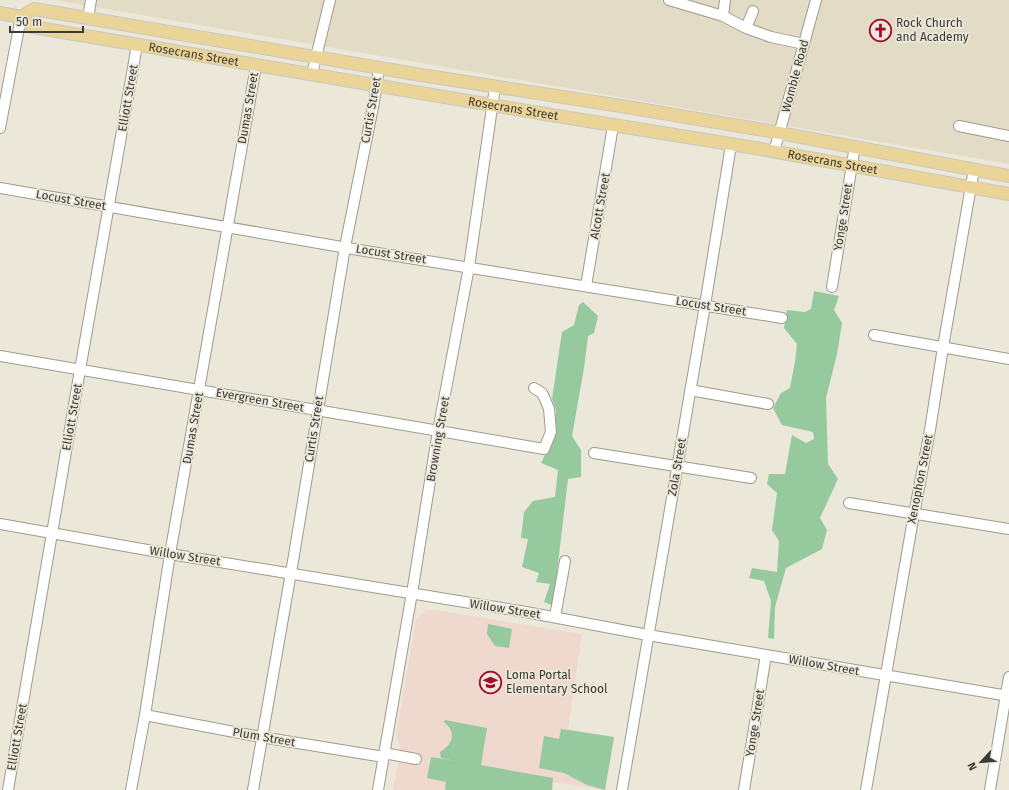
<svg xmlns="http://www.w3.org/2000/svg" width="1009" height="790" viewBox="0 0 1009 790" font-family="'Fira Sans',sans-serif">
  <style>
    .built { fill: #e2dcc7 }
    .education { fill: #efd8cd }
    .green { fill: #96c99d }
    .lines { fill: none; stroke-linecap: round; stroke-linejoin: round }
    .minor-casing { stroke: #9e9a8d; stroke-width: 12 }
    .major-casing { stroke: #c8c8c6; stroke-width: 14 }
    .minor { stroke: #fff; stroke-width: 10 }
    .major { stroke: #ead497; stroke-width: 12 }
    .labels { text-anchor: middle; stroke-width: 3.5; stroke-linejoin: round; paint-order: stroke }
    .poi-label { font-size: 12px; fill: #3b3a34; stroke: #ebe8d9; text-anchor: start }
    .street-label { font-size: 12px; fill: #3b3a34; stroke: #ebe8d9 }
  </style>
  <rect width="100%" height="100%" fill="#ebe8d9"/>
  <path class="built" d="M 54,0 L 1009,0 L 1009,164 L 339,49 Z"/>
  <path class="education" d="M 427,610 L 435,610 L 582,634 L 568,729 L 614,737 L 605,790 L 553,782 L 552,790 L 393,790 L 401,750 L 396,735 L 416,620 L 421,614 Z"/>
  <path class="green" d="M 814,291 L 839,296 L 834,310 L 842,323 L 837,354 L 826,398 L 828,464 L 838,479 L 820,518 L 827,530 L 822,549 L 786,568 L 775,607 L 774,639 L 768,638 L 771,601 L 764,581 L 749,578 L 752,568 L 777,572 L 779,541 L 772,530 L 777,493 L 767,484 L 769,474 L 785,474 L 792,435 L 806,443 L 814,439 L 813,432 L 782,425 L 773,408 L 781,393 L 790,388 L 795,362 L 797,344 L 784,328 L 787,310 L 805,312 L 811,309 Z
    M 583,302 L 598,316 L 594,333 L 588,336 L 584,368 L 572,436 L 581,450 L 581,477 L 568,479 L 553,606 L 544,602 L 550,584 L 536,582 L 539,573 L 522,567 L 528,539 L 521,538 L 524,512 L 533,501 L 555,497 L 558,470 L 541,463 L 554,437 L 556,410 L 552,399 L 562,332 L 574,325 L 579,305 Z
    M 488,624 L 512,629 L 509,648 L 495,646 L 487,634 Z
    M 445,720 L 487,728 L 481,765 L 553,778 L 552,790 L 445,790 L 446,782 L 427,778 L 431,757 L 455,761 L 441,758 L 440,752 C 453,744 457,733 444,722 Z
    M 561,729 L 614,737 L 605,790 L 587,785 L 564,773 L 539,768 L 544,736 L 559,739 Z"/>
  <g class="lines">
    <defs>
      <path id="minor" d="M 669,0 L 723,16 L 746,28 L 753,11
        M 723,16 L 725,0
        M 88,18 L 91,0
        M 746,28 L 771,37 L 804,44
        M 312,74 L 316,57 L 330,0
        M 959,126 L 1009,136
        M 0,128 L 21,17
        M 774,152 L 816,0
        M 0,188 L 359,250 L 782,318
        M 586,286 L 613,126
        M 832,287 L 855,146
        M 874,335 L 1009,359
        M 0,356 L 544,449 L 551,432 L 549,409 L 545,399 L 542,393 L 534,388
        M 690,390 L 768,404
        M 594,453 L 751,478
        M 849,503 L 1009,529
        M 0,524 L 170,554 L 526,612 L 648,635 L 766,655 L 1009,696
        M 555,617 L 565,561
        M 145,715 L 261,737 L 384,757
        M 384,753 L 416,759
        M 8,790 L 80,370 L 137,45
        M 131,790 L 145,715 L 170,554 L 256,66
        M 253,790 L 293,561 L 345,247 L 374,102 L 379,68
        M 378,790 L 414,581 L 438,431 L 469,267 L 495,87
        M 622,790 L 705,305 L 731,145
        M 744,790 L 766,655
        M 866,790 L 912,525 L 930,430 L 943,347 L 974,169
        M 990,790 L 1009,677"/>
      <g id="major">
        <path id="s1" d="M 0,13 L 21,17 L 33,27 L 539,113 L 755,148 L 1009,194"/>
        <path d="M 21,17 L 34,9 L 421,75 L 621,106 L 764,130 L 1009,176"/>
      </g>
    </defs>
    <use href="#minor" class="minor-casing"/>
    <use href="#major" class="major-casing"/>
    <use href="#minor" class="minor"/>
    <use href="#major" class="major"/>
  </g>
  <defs>
    <symbol id="church-ring" viewBox="-11 -11 22 22"><circle r="9.5" fill="#ebe8d9" stroke="#a3062e" stroke-width="1.5"/><path d="M-1.2-6h2.4v3.5h3.3v2.4h-3.3V6h-2.4V-.1h-3.3v-2.4h3.3Z" fill="#a3062e"/></symbol>
    <symbol id="school-ring" viewBox="-11 -11 22 22"><circle r="9.5" fill="#ebe8d9" stroke="#a3062e" stroke-width="1.5"/><path d="M0-5L7-2L0 1L-7-2ZM-4 1L0 2.5L4 1V4Q0 6-4 4Z" fill="#a3062e"/></symbol>
  </defs>
  <g fill-rule="evenodd">
    <use href="#church-ring" x="868" y="18" width="25" height="25"/>
    <use href="#school-ring" x="478" y="670" width="25" height="25"/>
  </g>
  <g class="labels">
    <g class="poi-label">
      <text x="896" y="27">Rock Church<tspan x="896" dy="14">and Academy</tspan></text>
      <text x="506" y="679">Loma Portal<tspan x="506" dy="14">Elementary School</tspan></text>
    </g>
    <g class="street-label">
      <text dy="4" stroke="none"><textPath href="#s1" startOffset="200">Rosecrans Street</textPath></text>
      <text transform="translate(795 76) rotate(-75)" y="4">Womble Road</text>
      <text transform="translate(128 98) rotate(-80)" y="4">Elliott Street</text>
      <text transform="translate(248 108) rotate(-80)" y="4">Dumas Street</text>
      <text dy="4" stroke="none"><textPath href="#s1" startOffset="524">Rosecrans Street</textPath></text>
      <text transform="translate(371 110) rotate(-80)" y="4">Curtis Street</text>
      <text dy="4" stroke="none"><textPath href="#s1" startOffset="848">Rosecrans Street</textPath></text>
      <text transform="translate(71 200) rotate(10)" y="4">Locust Street</text>
      <text transform="translate(600 206) rotate(-80)" y="4">Alcott Street</text>
      <text transform="translate(843 217) rotate(-81)" y="4">Yonge Street</text>
      <text transform="translate(391 254) rotate(9)" y="4">Locust Street</text>
      <text transform="translate(711 306) rotate(9)" y="4">Locust Street</text>
      <text transform="translate(260 400) rotate(10)" y="4">Evergreen Street</text>
      <text transform="translate(72 417) rotate(-80)" y="4">Elliott Street</text>
      <text transform="translate(193 428) rotate(-80)" y="4">Dumas Street</text>
      <text transform="translate(314 429) rotate(-81)" y="4">Curtis Street</text>
      <text transform="translate(438 439) rotate(-80)" y="4">Browning Street</text>
      <text transform="translate(677 467) rotate(-80)" y="4">Zola Street</text>
      <text transform="translate(920 479) rotate(-79)" y="4">Xenophon Street</text>
      <text transform="translate(185 556) rotate(9)" y="4">Willow Street</text>
      <text transform="translate(505 609) rotate(9)" y="4">Willow Street</text>
      <text transform="translate(824 665) rotate(10)" y="4">Willow Street</text>
      <text transform="translate(755 723) rotate(-81)" y="4">Yonge Street</text>
      <text transform="translate(17 737) rotate(-80)" y="4">Elliott Street</text>
      <text transform="translate(264 737) rotate(10)" y="4">Plum Street</text>
    </g>
  </g>
  <g transform="translate(981 762) rotate(244)" stroke="#ebe8d9" stroke-width="3" paint-order="stroke">
  <path d="M0-3L7 15L0 10L-7 15Z" fill="#3b3a34"/>
  <text y="-6" font-size="11" font-weight="bold" text-anchor="middle" fill="#3b3a34">N</text>
  </g>
  <path d="M10 26v6h73v-6" fill="none" stroke="#3b3a34" stroke-width="2"/>
  <text x="16" y="26" font-size="12" fill="#3b3a34" stroke="#ebe8d9" stroke-width="3" paint-order="stroke">50 m</text>
</svg>
